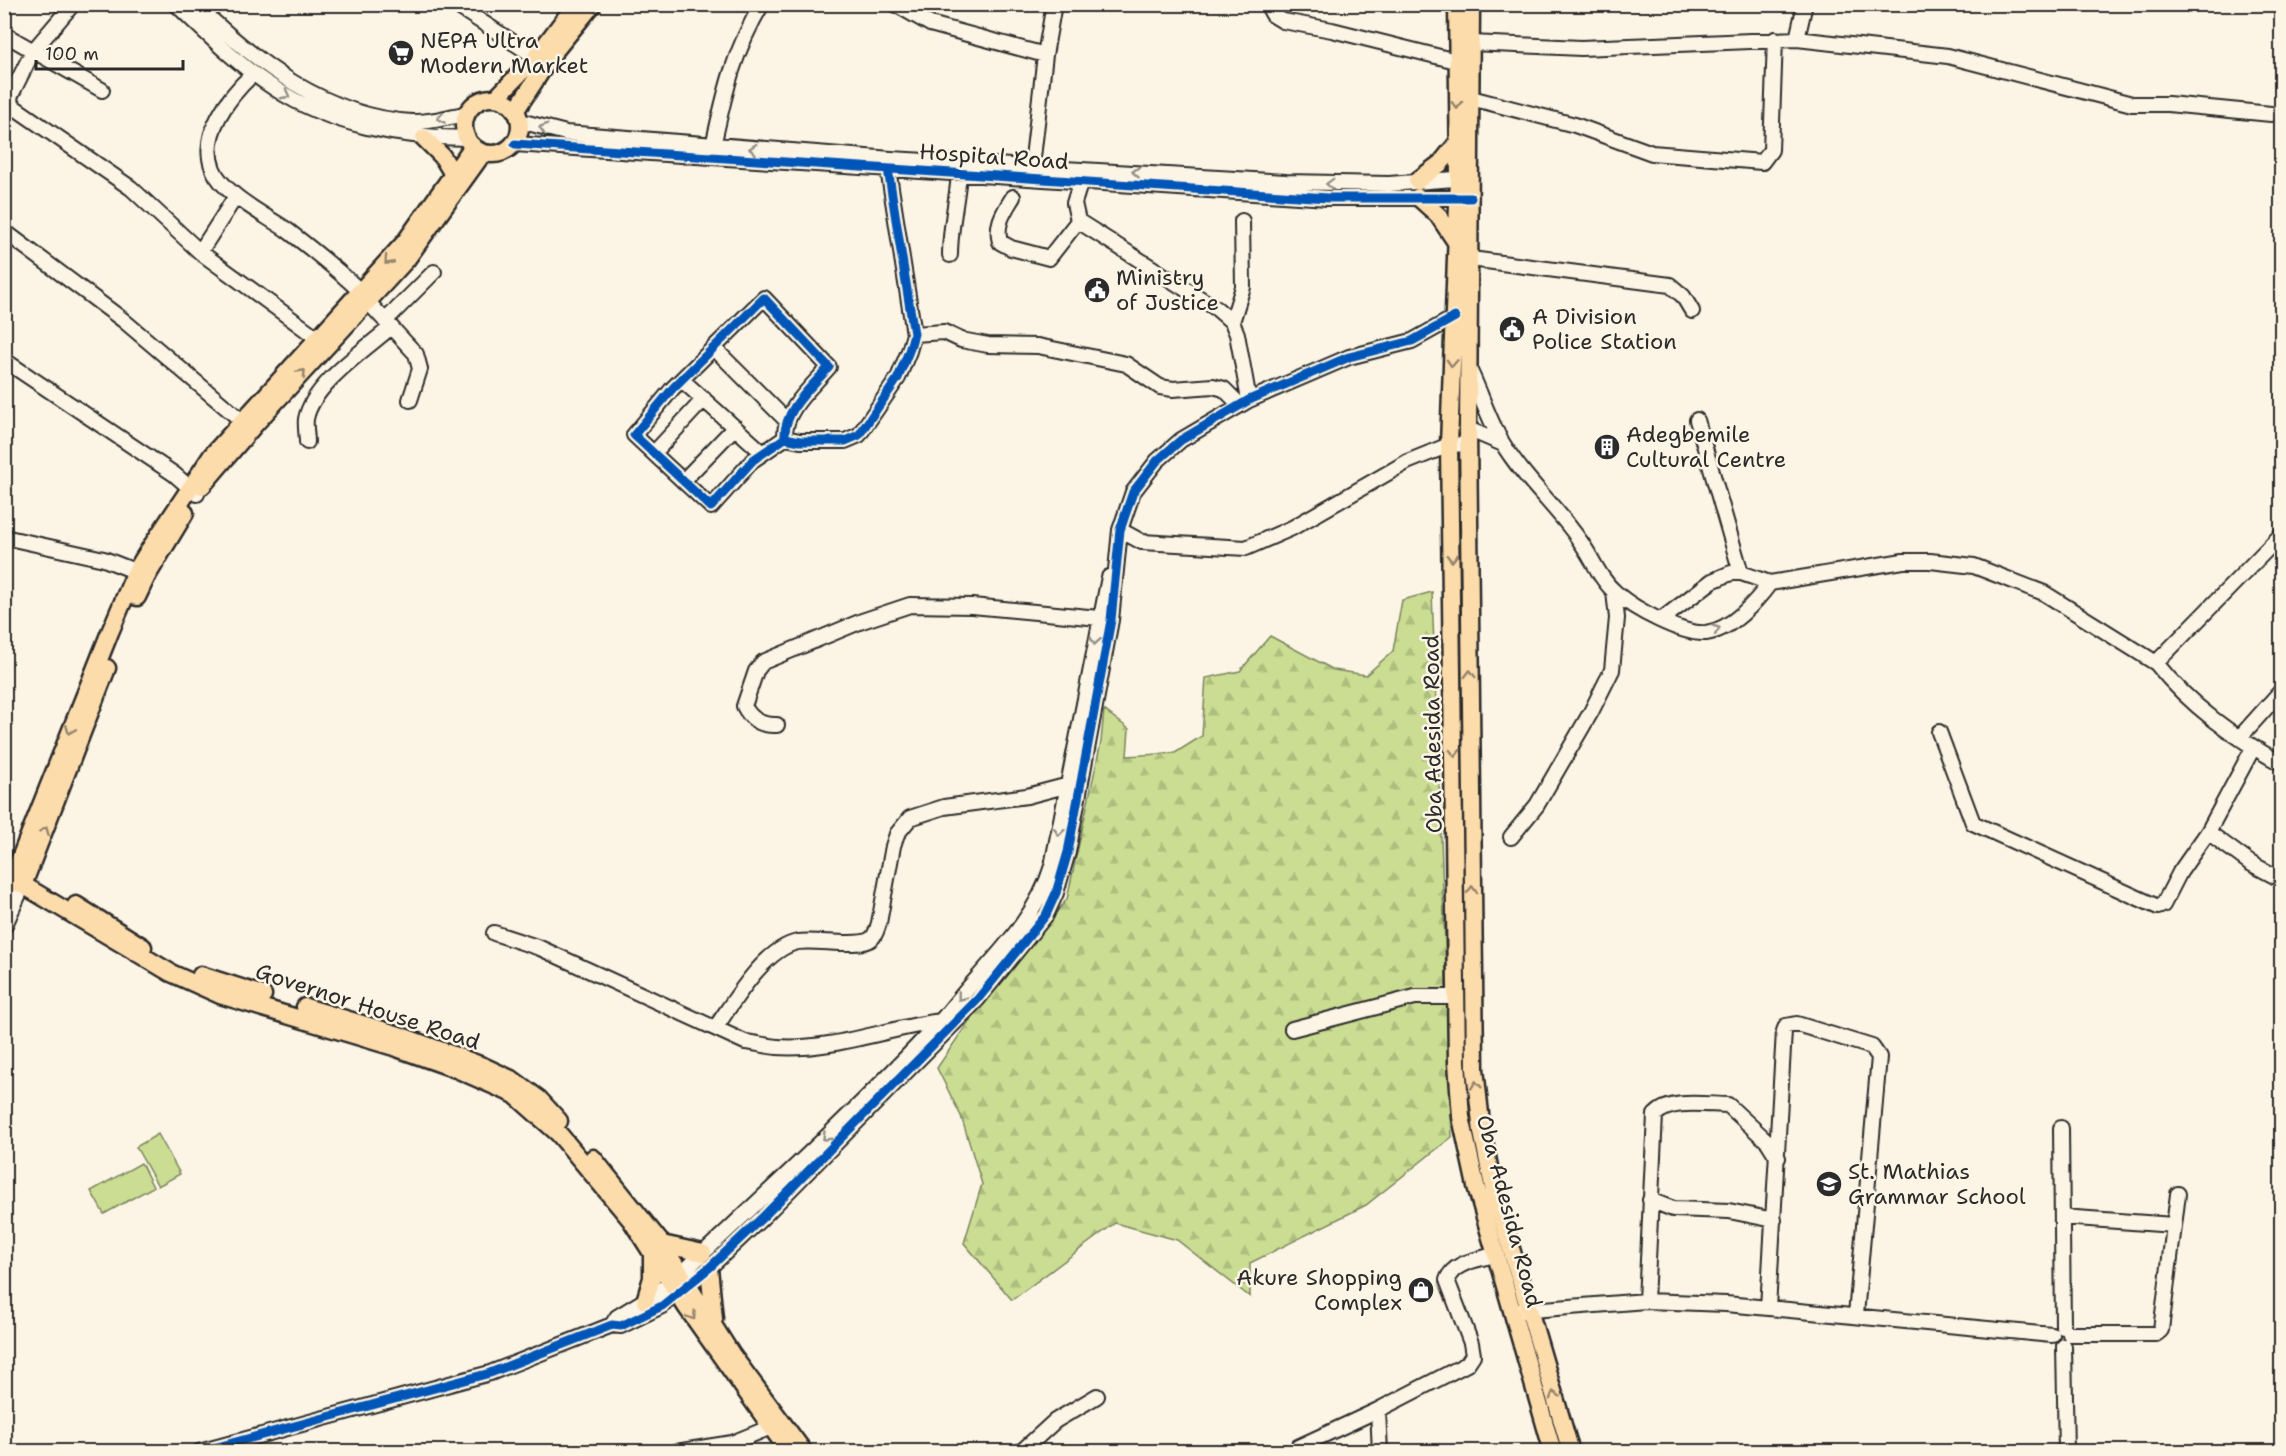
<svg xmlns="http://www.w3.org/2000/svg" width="2286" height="1456" viewBox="0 0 2286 1456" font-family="'Shantell Sans',sans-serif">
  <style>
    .green { fill: #cadd92; stroke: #7a845e; stroke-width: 1.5 }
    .forest { fill: url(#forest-firs); stroke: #7a845e; stroke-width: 1.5 }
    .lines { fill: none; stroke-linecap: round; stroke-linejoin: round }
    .minor-casing { stroke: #2b2b2b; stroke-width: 18 }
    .major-casing { stroke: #2b2b2b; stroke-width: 21 }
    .minor { stroke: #fcf5e5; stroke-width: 14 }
    .major { stroke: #fddcac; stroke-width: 16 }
    .cycleway-casing { stroke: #fcf5e5; stroke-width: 13 }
    .cycleway { stroke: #0057b8; stroke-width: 9 }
    .oneway { stroke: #949088 }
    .oneway2 { stroke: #94846c }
    .labels { text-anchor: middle; stroke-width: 5; stroke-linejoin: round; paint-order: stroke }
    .poi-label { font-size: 22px; fill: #2b2b2b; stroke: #fcf5e5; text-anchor: start }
    .street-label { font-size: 22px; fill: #2b2b2b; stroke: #fcf5e5 }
  </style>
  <defs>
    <pattern id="forest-firs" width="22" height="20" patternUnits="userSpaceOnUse" patternTransform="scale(1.5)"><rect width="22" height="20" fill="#cadd92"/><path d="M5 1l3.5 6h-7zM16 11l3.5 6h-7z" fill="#aebe7e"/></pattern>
  </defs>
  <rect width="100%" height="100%" fill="#fcf5e5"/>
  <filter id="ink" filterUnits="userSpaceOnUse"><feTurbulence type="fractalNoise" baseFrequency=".0167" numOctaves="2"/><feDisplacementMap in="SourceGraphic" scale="12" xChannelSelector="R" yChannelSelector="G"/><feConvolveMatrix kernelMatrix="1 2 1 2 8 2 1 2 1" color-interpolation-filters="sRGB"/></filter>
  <g filter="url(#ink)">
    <path class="green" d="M 158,1134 L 180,1174 L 158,1186 L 136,1147 Z
      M 141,1163 L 153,1187 L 104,1214 L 91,1191 Z"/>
    <path class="forest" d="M 1432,592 L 1452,1137 L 1366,1205 L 1250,1263 L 1250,1297 L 1177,1240 L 1115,1223 L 1012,1300 L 964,1243 L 982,1184 L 961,1116 L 937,1068 L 967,1024 L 1067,899 L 1101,742 L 1104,710 L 1129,729 L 1127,756 L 1175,753 L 1202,736 L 1206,678 L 1240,671 L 1270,636 L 1334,670 L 1366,675 L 1393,651 L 1402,600 Z"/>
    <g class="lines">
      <defs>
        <path id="minor" d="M 73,4 L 33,51 L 10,97 L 11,105 L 131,188 L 200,252 L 316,337
          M 176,4 C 207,34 238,65 274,88 C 330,125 401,138 467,138
          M 195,4 C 255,62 326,117 412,122 C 430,123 450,116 467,114
          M 454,4 L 536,57
          M 895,4 L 930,24 L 1045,55
          M 1267,4 L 1273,15 L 1283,21 L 1332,30 L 1456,61
          M 4,34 L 102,90
          M 1797,39 L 1948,56 L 2132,104 L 2168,104 L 2271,114
          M 1471,43 L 1581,48 L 1797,39 L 1805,4
          M 253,74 C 229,96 199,135 213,169 C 223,194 265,215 287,230 C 313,250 337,269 361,292
          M 1471,98 L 1575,125 L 1652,153 L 1762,162 L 1771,150 L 1775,39
          M 520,121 L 566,133 L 891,159 L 1286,182 L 1389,184 L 1468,178
          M 515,144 L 1328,198 L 1468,198
          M 713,146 C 725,92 733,53 762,4
          M 1032,166 L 1045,55 L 1054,4
          M 1081,181 L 1074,203 L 1078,221 L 1217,309 L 1232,322 L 1237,334 L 1249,400
          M 1013,197 C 1004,212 995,224 1000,242 L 1011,248 L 1049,258 L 1078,221
          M 4,231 L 123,320 L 242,421
          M 200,252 L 236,196
          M 950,255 C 950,227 957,201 959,174
          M 1471,259 L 1670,285 L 1683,296 L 1692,311
          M 368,302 L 416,354 L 420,369 L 410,400
          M 385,321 L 434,272
          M 1232,322 L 1243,287 L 1242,221
          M 914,334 L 944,332 L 961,340 L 988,345 L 1038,346 L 1126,364 L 1160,387 L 1173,389 L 1213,386 L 1224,389 L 1240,405
          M 714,348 L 787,421
          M 4,360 L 174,474 L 197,494
          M 1469,369 C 1481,393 1489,421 1503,444 C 1524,479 1557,507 1580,541 C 1592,557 1600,580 1616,593 C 1634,609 1682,635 1706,633 C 1731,630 1756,602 1770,583
          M 682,380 L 762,452
          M 1697,420 L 1741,573
          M 1468,429 L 1503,444
          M 785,438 C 783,410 812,387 829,367 L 764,298 L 673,388 L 634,435 L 711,507 L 753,460 L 785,438 L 800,441 L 845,441 L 859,435 L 898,378 L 909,351 L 914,334 L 888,169
          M 307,442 C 307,435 305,426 306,419 C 312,385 366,349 391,327
          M 654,453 L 704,399
          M 683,481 L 735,427
          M 1120,530 L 1142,542 L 1246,548 L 1292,528 L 1407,462 L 1449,445 L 1468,444
          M 4,537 L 104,559 L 145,575
          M 1661,620 L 1712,581 L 1731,573 L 1741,573 L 1770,583 L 1903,561 L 1930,561 L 1974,566 L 2044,593 L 2156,663 L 2282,534
          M 2156,663 C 2190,706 2234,737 2282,764
          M 777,725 C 762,726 751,720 744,706 L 756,671 L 763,662 L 862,621 L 910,605 L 972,606 L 1099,618
          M 1939,732 L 1973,823 L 2158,907 L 2163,905 L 2180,872 L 2208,832 L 2253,748
          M 2240,737 L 2282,690
          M 2208,832 L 2250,863 L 2282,880
          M 1511,837 L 1537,805 L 1591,712 L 1612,670 L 1617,618 L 1614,592
          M 4,880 L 11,881 L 4,894
          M 4,927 L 23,885
          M 494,933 L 540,948 L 745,1042 C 756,1043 766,1046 777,1047 C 831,1051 888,1028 941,1021
          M 716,1027 C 734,1001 765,948 798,942 C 816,939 860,948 871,939 C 876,935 877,929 879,923 L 893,846 L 897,834 L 910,818 L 944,807 L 1027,796 L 1069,785
          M 1292,1029 L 1415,997 L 1454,997
          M 2061,1128 L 2063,1327
          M 1650,1200 L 1673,1209 L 1729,1211 L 1774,1220
          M 2062,1217 L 2174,1225
          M 1646,1301 L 1655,1115 C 1670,1098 1707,1105 1728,1105 L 1768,1142 L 1778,1158
          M 1768,1308 L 1784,1031 L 1786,1026 L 1797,1024 L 1872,1047 L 1879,1057 L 1856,1315
          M 1519,1311 L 1646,1301 L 1726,1304 L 2052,1335
          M 612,1325 L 617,1317 L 660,1291 L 682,1273 C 769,1191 857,1111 939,1023 C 950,1011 960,997 971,985 C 1003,949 1038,913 1052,866 L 1109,577
          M 2070,1334 L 2156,1334 L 2161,1330 L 2178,1194
          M 2064,1346 L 2066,1452
          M 1298,1447 L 1378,1410
          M 199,1452 L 490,1373 L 612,1325 L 621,1326 L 662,1306 L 709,1268 L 764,1216 L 977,1000 L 1046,915 L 1056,893 L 1068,852 L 1111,620 L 1120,530 L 1133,492 L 1157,461 L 1181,440 L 1249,400 L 1349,357 L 1412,341 L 1455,317
          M 676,1452 L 732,1443 L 771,1427
          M 1021,1452 L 1055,1421 L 1097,1396
          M 1380,1452 L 1378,1410 L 1467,1364 L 1473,1355 L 1471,1343 L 1447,1280 C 1453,1262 1478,1260 1494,1255"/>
        <path id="major" d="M 1457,4 L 1459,178 L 1449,445 L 1457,1062 L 1461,1117 L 1476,1186 L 1553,1452
          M 1471,4 L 1468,429 L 1475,1069 L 1482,1132 L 1494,1191 L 1571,1452
          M 496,98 L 536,57 L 576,4
          M464 126a28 28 0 1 1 56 0a28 28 0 1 1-56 0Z
          M 516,110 L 553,53 L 593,4
          M 424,138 L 442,156 L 453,174
          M 473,146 L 405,242 L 212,455 L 147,553 L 136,571 L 110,632 L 11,881 L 23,885 L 171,973 L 220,995 L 394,1047 L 456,1069 L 515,1095 L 559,1134 L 631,1220 L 687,1308 L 789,1452
          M 1417,181 L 1441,163 L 1458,142
          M 1418,197 L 1438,215 L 1456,242
          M 202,486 L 256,423 L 406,260 L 483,153
          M 137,597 L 147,576 L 185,513
          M 23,885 L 107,668
          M 76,905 L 143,947
          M 201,975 L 263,995
          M 305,1007 L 399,1035 L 483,1066 L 513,1080 L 539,1099 L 559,1121
          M 593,1158 L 662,1244 L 732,1355 L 804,1452
          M 662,1244 L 703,1253
          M 709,1268 L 714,1319
          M 645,1301 L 652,1278 L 652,1252"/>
      </defs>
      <use href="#minor" class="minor-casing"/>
      <use href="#major" class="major-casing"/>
      <use href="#minor" class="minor"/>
      <use href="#major" class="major"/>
      <defs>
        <path id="cycleway" d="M 515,144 L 1328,198 L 1471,198
          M 785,438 C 783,410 812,387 829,367 L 764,298 L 673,388 L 634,435 L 711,507 L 753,460 L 785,438 L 800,441 L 845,441 L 859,435 L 898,378 L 909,351 L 914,334 L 888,169
          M 199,1452 L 490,1373 L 612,1325 L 621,1326 L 662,1306 L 709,1268 L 764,1216 L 977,1000 L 1046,915 L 1056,893 L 1068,852 L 1111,620 L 1120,530 L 1133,492 L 1157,461 L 1181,440 L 1249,400 L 1349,357 L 1412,341 L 1455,317"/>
      </defs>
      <use href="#cycleway" class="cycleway-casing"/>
      <use href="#cycleway" class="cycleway"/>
    </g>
    <defs><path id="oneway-chevron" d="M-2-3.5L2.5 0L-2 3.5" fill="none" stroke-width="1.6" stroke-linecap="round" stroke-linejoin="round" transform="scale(1.5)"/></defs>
    <g class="oneway">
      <use href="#oneway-chevron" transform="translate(286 95) rotate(28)"/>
      <use href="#oneway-chevron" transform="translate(441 118) rotate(171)"/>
      <use href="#oneway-chevron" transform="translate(543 128) rotate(-163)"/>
      <use href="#oneway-chevron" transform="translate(753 149) rotate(-176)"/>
      <use href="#oneway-chevron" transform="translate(1136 172) rotate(-176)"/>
      <use href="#oneway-chevron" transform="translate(1330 184) rotate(-178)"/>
      <use href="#oneway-chevron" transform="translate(1716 629) rotate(-21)"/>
      <use href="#oneway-chevron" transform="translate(1095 641) rotate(100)"/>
      <use href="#oneway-chevron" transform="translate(1059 832) rotate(98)"/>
      <use href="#oneway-chevron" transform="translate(961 997) rotate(129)"/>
      <use href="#oneway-chevron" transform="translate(826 1137) rotate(136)"/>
    </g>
    <g class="oneway2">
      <use href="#oneway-chevron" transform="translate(1457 105) rotate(89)"/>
      <use href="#oneway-chevron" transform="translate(388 261) rotate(132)"/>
      <use href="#oneway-chevron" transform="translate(1452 363) rotate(93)"/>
      <use href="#oneway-chevron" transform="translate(302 373) rotate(-47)"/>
      <use href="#oneway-chevron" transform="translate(1452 558) rotate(89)"/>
      <use href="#oneway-chevron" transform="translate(1470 674) rotate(-90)"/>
      <use href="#oneway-chevron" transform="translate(70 730) rotate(112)"/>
      <use href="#oneway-chevron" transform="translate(1455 753) rotate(90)"/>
      <use href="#oneway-chevron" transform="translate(45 831) rotate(-68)"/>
      <use href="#oneway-chevron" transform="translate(1472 890) rotate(-90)"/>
      <use href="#oneway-chevron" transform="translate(1476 1085) rotate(-96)"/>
      <use href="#oneway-chevron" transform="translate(692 1316) rotate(56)"/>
      <use href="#oneway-chevron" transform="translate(1554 1395) rotate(-107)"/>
    </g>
  </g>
  <defs>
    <symbol id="supermarket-disc" viewBox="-11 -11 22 22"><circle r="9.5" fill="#2b2b2b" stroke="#fcf5e5"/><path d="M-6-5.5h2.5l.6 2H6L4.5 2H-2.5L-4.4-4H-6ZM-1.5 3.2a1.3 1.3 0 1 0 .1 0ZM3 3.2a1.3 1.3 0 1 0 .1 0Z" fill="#fff"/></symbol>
    <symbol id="civic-disc" viewBox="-11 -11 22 22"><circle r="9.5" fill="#2b2b2b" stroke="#fcf5e5"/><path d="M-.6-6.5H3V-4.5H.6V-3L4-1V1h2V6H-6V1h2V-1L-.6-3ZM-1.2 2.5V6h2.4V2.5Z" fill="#fff"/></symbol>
    <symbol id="building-disc" viewBox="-11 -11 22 22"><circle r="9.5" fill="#2b2b2b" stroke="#fcf5e5"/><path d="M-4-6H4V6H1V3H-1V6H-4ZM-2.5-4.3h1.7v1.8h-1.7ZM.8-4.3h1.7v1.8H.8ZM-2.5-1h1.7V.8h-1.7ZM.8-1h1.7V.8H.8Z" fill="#fff"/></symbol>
    <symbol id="school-disc" viewBox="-11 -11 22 22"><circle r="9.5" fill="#2b2b2b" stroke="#fcf5e5"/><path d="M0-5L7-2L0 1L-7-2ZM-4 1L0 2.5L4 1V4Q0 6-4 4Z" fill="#fff"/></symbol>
    <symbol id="shop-disc" viewBox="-11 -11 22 22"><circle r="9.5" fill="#2b2b2b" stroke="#fcf5e5"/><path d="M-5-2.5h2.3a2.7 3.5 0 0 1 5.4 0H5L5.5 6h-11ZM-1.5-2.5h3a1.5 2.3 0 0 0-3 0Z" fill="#fff"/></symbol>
  </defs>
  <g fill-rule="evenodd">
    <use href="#supermarket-disc" x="386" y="38" width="30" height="30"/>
    <use href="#civic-disc" x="1082" y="275" width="30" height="30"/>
    <use href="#civic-disc" x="1497" y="314" width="30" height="30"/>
    <use href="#building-disc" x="1592" y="432" width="30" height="30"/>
    <use href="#school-disc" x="1814" y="1169" width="30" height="30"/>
    <use href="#shop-disc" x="1406" y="1275" width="30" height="30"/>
  </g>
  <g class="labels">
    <g class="poi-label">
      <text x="420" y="48">NEPA Ultra<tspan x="420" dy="25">Modern Market</tspan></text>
      <text x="1116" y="285">Ministry<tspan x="1116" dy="25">of Justice</tspan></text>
      <text x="1532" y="324">A Division<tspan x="1532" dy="25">Police Station</tspan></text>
      <text x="1626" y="442">Adegbemile<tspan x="1626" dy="25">Cultural Centre</tspan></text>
      <text x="1848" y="1179">St. Mathias<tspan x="1848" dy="25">Grammar School</tspan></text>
      <text x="1402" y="1285" text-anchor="end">Akure Shopping<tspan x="1402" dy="25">Complex</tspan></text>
    </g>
    <g class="street-label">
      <text transform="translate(994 156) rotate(4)" y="8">Hospital Road</text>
      <text transform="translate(1432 734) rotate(-91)" y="8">Oba Adesida Road</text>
      <text transform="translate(368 1006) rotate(18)" y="8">Governor House Road</text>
      <text transform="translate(1510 1211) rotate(75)" y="8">Oba Adesida Road</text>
    </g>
  </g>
  <rect width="2286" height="1456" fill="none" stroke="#fcf5e5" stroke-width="24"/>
  <rect x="12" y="12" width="2262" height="1432" fill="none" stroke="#2b2b2b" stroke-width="2" filter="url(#ink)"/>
  <path d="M36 60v9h147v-9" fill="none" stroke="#2b2b2b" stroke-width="3"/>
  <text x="45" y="60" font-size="18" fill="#2b2b2b" stroke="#fcf5e5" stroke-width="4.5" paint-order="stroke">100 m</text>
</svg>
